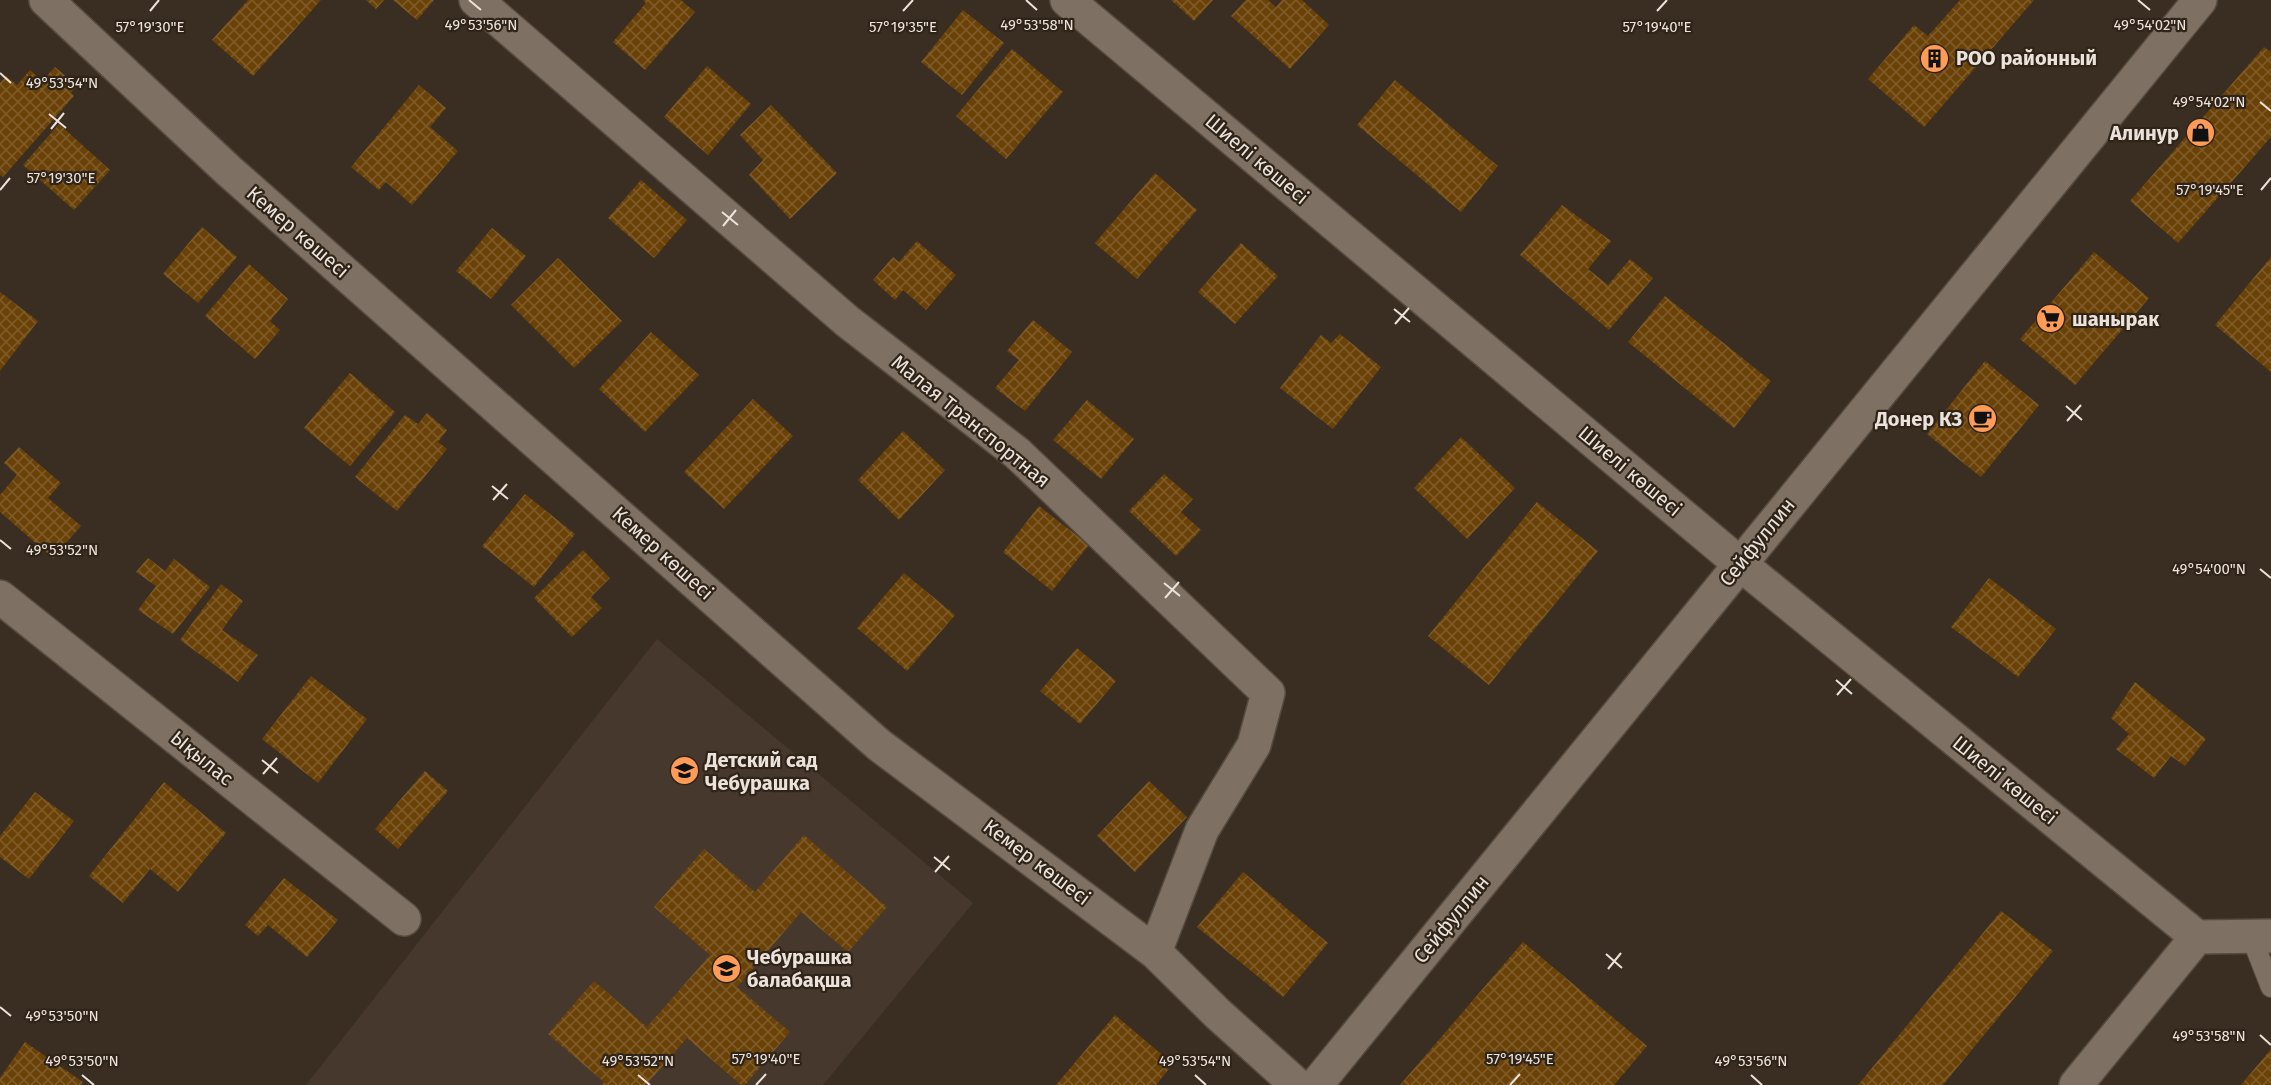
<svg xmlns="http://www.w3.org/2000/svg" width="2271" height="1085" viewBox="0 0 2271 1085" font-family="'Fira Sans',sans-serif">
  <style>
    .education { fill: #47382d }
    .building { fill: url(#building-cross-hatch) }
    .lines { fill: none; stroke-linecap: round; stroke-linejoin: round }
    .lane-casing { stroke: #564b40; stroke-width: 22 }
    .street-casing { stroke: #564b40; stroke-width: 36 }
    .secondary-casing { stroke: #564b40; stroke-width: 36 }
    .lane { stroke: #7e7062; stroke-width: 20 }
    .street { stroke: #7e7062; stroke-width: 33 }
    .secondary { stroke: #7e7062; stroke-width: 33 }
    .ticks { fill: none; stroke: #ebe3db; stroke-width: 2 }
    .labels { text-anchor: middle; stroke-width: 4.5; stroke-linejoin: round; paint-order: stroke }
    .poi-label { font-size: 20px; font-weight: bold; fill: #ebe3db; stroke: #302418; text-anchor: start }
    .street-label { font-size: 20px; fill: #ebe3db; stroke: #302418 }
    .ticks-label { font-size: 15px; text-anchor: middle; fill: #ebe3db; stroke: #302418; stroke-width: 4.5; stroke-linejoin: round; paint-order: stroke }
  </style>
  <defs>
    <pattern id="building-cross-hatch" width="8" height="8" patternUnits="userSpaceOnUse" patternTransform="scale(1.5)"><rect width="8" height="8" fill="#6a4208"/><path d="M0 0l8 8M0 8l8-8" fill="none" stroke="#7f5d2b"/></pattern>
  </defs>
  <rect width="100%" height="100%" fill="#3a2e22"/>
  <path class="education" d="M 657,639 L 973,903 L 823,1085 L 306,1085 Z"/>
  <path class="building" d="M 248,0 L 321,0 L 253,76 L 212,40 Z
    M 366,0 L 384,0 L 376,9 Z
    M 393,0 L 434,0 L 417,20 Z
    M 643,0 L 681,0 L 695,12 L 645,70 L 613,42 L 646,3 Z
    M 1171,0 L 1213,0 L 1194,21 Z
    M 1246,0 L 1268,0 L 1276,7 L 1282,0 L 1302,0 L 1329,25 L 1290,69 L 1231,16 Z
    M 1960,0 L 2034,0 L 1924,127 L 1868,79 L 1914,25 L 1928,36 Z
    M 963,10 L 1004,43 L 962,95 L 921,62 Z
    M 2264,47 L 2271,52 L 2271,137 L 2178,243 L 2130,201 Z
    M 1012,49 L 1063,92 L 1006,159 L 956,116 Z
    M 707,66 L 751,104 L 708,155 L 664,117 Z
    M 55,67 L 77,86 L 71,93 L 74,96 L 3,177 L 0,175 L 0,83 L 6,76 L 17,85 L 30,70 L 42,81 Z
    M 1395,80 L 1498,166 L 1461,212 L 1357,125 Z
    M 419,85 L 446,108 L 430,127 L 458,151 L 412,205 L 386,182 L 379,190 L 351,167 Z
    M 771,105 L 837,173 L 790,219 L 749,175 L 763,160 L 740,135 Z
    M 59,124 L 110,170 L 74,210 L 23,165 Z
    M 1155,173 L 1197,210 L 1137,279 L 1095,243 Z
    M 641,180 L 687,220 L 654,258 L 608,218 Z
    M 1562,205 L 1611,241 L 1588,269 L 1608,285 L 1630,259 L 1653,278 L 1609,330 L 1520,255 Z
    M 202,227 L 237,257 L 198,303 L 163,274 Z
    M 492,228 L 526,256 L 491,299 L 456,271 Z
    M 917,241 L 956,275 L 926,310 L 903,290 L 895,300 L 873,280 L 893,257 L 899,262 Z
    M 1241,243 L 1278,276 L 1235,324 L 1198,292 Z
    M 2094,252 L 2149,298 L 2075,385 L 2020,339 Z
    M 2271,257 L 2271,372 L 2215,325 Z
    M 558,258 L 622,321 L 574,368 L 511,305 Z
    M 249,264 L 288,299 L 270,321 L 280,330 L 255,359 L 205,316 Z
    M 0,292 L 38,321 L 0,371 Z
    M 1665,296 L 1771,381 L 1734,428 L 1628,342 Z
    M 1033,320 L 1072,352 L 1025,411 L 995,388 L 1019,360 L 1007,351 Z
    M 651,332 L 699,375 L 645,432 L 599,389 Z
    M 1340,334 L 1381,367 L 1333,429 L 1280,388 L 1321,335 L 1331,343 Z
    M 1985,361 L 2039,405 L 1981,477 L 1927,434 Z
    M 350,373 L 395,412 L 350,466 L 304,428 Z
    M 753,399 L 793,436 L 724,509 L 684,472 Z
    M 1087,400 L 1134,439 L 1101,479 L 1053,440 Z
    M 427,413 L 447,430 L 438,442 L 447,449 L 397,511 L 355,477 L 405,415 L 418,424 Z
    M 903,431 L 945,470 L 899,520 L 858,480 Z
    M 1461,437 L 1515,488 L 1467,539 L 1414,488 Z
    M 19,447 L 61,483 L 48,498 L 81,526 L 53,558 L 0,512 L 0,495 L 17,475 L 4,463 Z
    M 1164,474 L 1193,499 L 1181,512 L 1201,530 L 1176,556 L 1129,511 Z
    M 525,494 L 575,534 L 534,587 L 482,546 Z
    M 1537,502 L 1598,551 L 1489,685 L 1428,636 Z
    M 1039,506 L 1089,545 L 1052,591 L 1003,552 Z
    M 583,550 L 610,578 L 591,597 L 602,608 L 572,637 L 534,598 Z
    M 148,558 L 165,571 L 174,559 L 210,587 L 173,634 L 138,610 L 156,586 L 136,572 Z
    M 904,573 L 955,615 L 907,671 L 857,628 Z
    M 1989,578 L 2056,629 L 2018,677 L 1951,627 Z
    M 221,584 L 243,601 L 222,630 L 258,655 L 238,682 L 180,640 Z
    M 1077,648 L 1116,681 L 1080,724 L 1040,691 Z
    M 311,676 L 367,719 L 318,783 L 262,739 Z
    M 2135,682 L 2206,739 L 2185,766 L 2171,756 L 2154,778 L 2116,749 L 2129,734 L 2111,718 Z
    M 425,771 L 448,791 L 398,849 L 375,829 Z
    M 1149,781 L 1187,817 L 1135,872 L 1097,836 Z
    M 164,782 L 226,833 L 178,892 L 150,869 L 123,903 L 89,876 Z
    M 35,792 L 74,821 L 29,879 L 0,857 L 0,836 Z
    M 804,835 L 887,907 L 848,952 L 801,912 L 737,987 L 790,1032 L 745,1085 L 741,1085 L 687,1038 L 646,1085 L 602,1085 L 604,1082 L 548,1034 L 594,981 L 647,1027 L 710,955 L 654,907 L 704,849 L 755,892 Z
    M 1243,872 L 1328,943 L 1283,997 L 1197,927 Z
    M 284,878 L 338,920 L 307,957 L 268,925 L 258,936 L 245,925 Z
    M 2001,911 L 2053,951 L 1943,1085 L 1858,1085 Z
    M 1523,942 L 1647,1046 L 1614,1085 L 1400,1085 Z
    M 1115,1015 L 1173,1064 L 1156,1085 L 1056,1085 Z
    M 25,1042 L 83,1082 L 81,1085 L 0,1085 L 0,1078 Z
    M 2271,1049 L 2271,1085 L 2241,1085 Z"/>
  <g class="lines">
    <defs>
      <path id="lane" d="M 2251,936 L 2271,987"/>
      <path id="street" d="M 46,0 L 229,171 L 879,745 L 1155,952 L 1218,1014 L 1297,1085
        M 476,0 L 847,321 L 1017,453 L 1268,693 L 1254,745 L 1202,830 L 1155,952
        M 1067,0 L 1739,563 L 2197,937
        M 0,597 L 404,919
        M 2197,937 L 2271,936
        M 2076,1085 L 2197,937"/>
      <path id="secondary" d="M 1316,1085 L 2200,0"/>
    </defs>
    <use href="#lane" class="lane-casing"/>
    <use href="#street" class="street-casing"/>
    <use href="#secondary" class="secondary-casing"/>
    <use href="#lane" class="lane"/>
    <use href="#street" class="street"/>
    <use href="#secondary" class="secondary"/>
  </g>
  <path class="ticks" d="M 469,0 L 481,10M 1026,0 L 1037,10M 2138,0 L 2150,10M 150,11 L 159,0M 903,11 L 913,0M 1657,11 L 1667,0M 0,73 L 11,83M 2260,102 L 2271,111M 49,114 L 66,128M 51,129 L 64,113M 0,190 L 10,178M 2261,190 L 2271,178M 722,212 L 738,225M 723,226 L 736,210M 1394,309 L 1410,322M 1395,324 L 1409,308M 2066,406 L 2082,420M 2067,421 L 2081,405M 492,486 L 508,499M 493,500 L 507,484M 0,540 L 11,549M 2260,569 L 2271,578M 1164,583 L 1180,596M 1165,598 L 1179,582M 1836,680 L 1852,694M 1837,695 L 1851,679M 262,760 L 278,773M 263,774 L 277,758M 934,857 L 950,870M 935,872 L 949,856M 1606,954 L 1622,968M 1608,969 L 1621,953M 0,1007 L 11,1016M 2260,1035 L 2271,1045M 82,1075 L 94,1085M 638,1075 L 650,1085M 1195,1075 L 1206,1085M 1751,1075 L 1762,1085M 756,1085 L 766,1074M 1510,1085 L 1520,1074"/>
  <defs>
    <symbol id="building-disc" viewBox="-11 -11 22 22"><circle r="9.5" fill="#fe9c57" stroke="#302418"/><path d="M-4-6H4V6H1V3H-1V6H-4ZM-2.5-4.3h1.7v1.8h-1.7ZM.8-4.3h1.7v1.8H.8ZM-2.5-1h1.7V.8h-1.7ZM.8-1h1.7V.8H.8Z" fill="#111"/></symbol>
    <symbol id="shop-disc" viewBox="-11 -11 22 22"><circle r="9.5" fill="#fe9c57" stroke="#302418"/><path d="M-5-2.5h2.3a2.7 3.5 0 0 1 5.4 0H5L5.5 6h-11ZM-1.5-2.5h3a1.5 2.3 0 0 0-3 0Z" fill="#111"/></symbol>
    <symbol id="supermarket-disc" viewBox="-11 -11 22 22"><circle r="9.5" fill="#fe9c57" stroke="#302418"/><path d="M-6-5.5h2.5l.6 2H6L4.5 2H-2.5L-4.4-4H-6ZM-1.5 3.2a1.3 1.3 0 1 0 .1 0ZM3 3.2a1.3 1.3 0 1 0 .1 0Z" fill="#111"/></symbol>
    <symbol id="cafe-disc" viewBox="-11 -11 22 22"><circle r="9.5" fill="#fe9c57" stroke="#302418"/><path d="M-5.5-4.5H6V0H3Q3 3.5 0 3.5H-2.5Q-5.5 3.5-5.5 0ZM3-3.2v2h1.7v-2ZM-6 4.5H4V6H-6Z" fill="#111"/></symbol>
    <symbol id="school-disc" viewBox="-11 -11 22 22"><circle r="9.5" fill="#fe9c57" stroke="#302418"/><path d="M0-5L7-2L0 1L-7-2ZM-4 1L0 2.5L4 1V4Q0 6-4 4Z" fill="#111"/></symbol>
  </defs>
  <g fill-rule="evenodd">
    <use href="#building-disc" x="1918" y="42" width="33" height="33"/>
    <use href="#shop-disc" x="2184" y="116" width="33" height="33"/>
    <use href="#supermarket-disc" x="2034" y="302" width="33" height="33"/>
    <use href="#cafe-disc" x="1966" y="402" width="33" height="33"/>
    <use href="#school-disc" x="668" y="754" width="33" height="33"/>
    <use href="#school-disc" x="710" y="952" width="33" height="33"/>
  </g>
  <g class="labels">
    <g class="poi-label">
      <text x="1956" y="65">РОО районный</text>
      <text x="2179" y="140" text-anchor="end">Алинур</text>
      <text x="2072" y="326">шанырак</text>
      <text x="1962" y="426" text-anchor="end">Донер КЗ</text>
      <text x="705" y="767">Детский сад<tspan x="705" dy="23">Чебурашка</tspan></text>
      <text x="747" y="964">Чебурашка<tspan x="747" dy="23">балабақша</tspan></text>
    </g>
    <g class="street-label">
      <text transform="translate(1257 159) rotate(40)" y="7">Шиелі көшесі</text>
      <text transform="translate(298 232) rotate(41)" y="7">Кемер көшесі</text>
      <text transform="translate(971 421) rotate(39)" y="7">Малая Транспортная</text>
      <text transform="translate(1630 471) rotate(40)" y="7">Шиелі көшесі</text>
      <text transform="translate(1757 542) rotate(-51)" y="7">Сейфуллин</text>
      <text transform="translate(663 553) rotate(42)" y="7">Кемер көшесі</text>
      <text transform="translate(202 758) rotate(39)" y="7">Ықылас</text>
      <text transform="translate(2005 780) rotate(39)" y="7">Шиелі көшесі</text>
      <text transform="translate(1037 862) rotate(37)" y="7">Кемер көшесі</text>
      <text transform="translate(1451 919) rotate(-51)" y="7">Сейфуллин</text>
    </g>
  </g>
  <g class="ticks-label">
    <text x="2150" y="30">49°54'02"N</text>
    <text x="481" y="30">49°53'56"N</text>
    <text x="1037" y="30">49°53'58"N</text>
    <text x="150" y="32">57°19'30"E</text>
    <text x="903" y="32">57°19'35"E</text>
    <text x="1657" y="32">57°19'40"E</text>
    <text x="62" y="88">49°53'54"N</text>
    <text x="2209" y="107">49°54'02"N</text>
    <text x="61" y="183">57°19'30"E</text>
    <text x="2210" y="195">57°19'45"E</text>
    <text x="62" y="555">49°53'52"N</text>
    <text x="2209" y="574">49°54'00"N</text>
    <text x="62" y="1021">49°53'50"N</text>
    <text x="2209" y="1041">49°53'58"N</text>
    <text x="766" y="1064">57°19'40"E</text>
    <text x="1520" y="1064">57°19'45"E</text>
    <text x="82" y="1066">49°53'50"N</text>
    <text x="638" y="1066">49°53'52"N</text>
    <text x="1195" y="1066">49°53'54"N</text>
    <text x="1751" y="1066">49°53'56"N</text>
  </g>
</svg>
